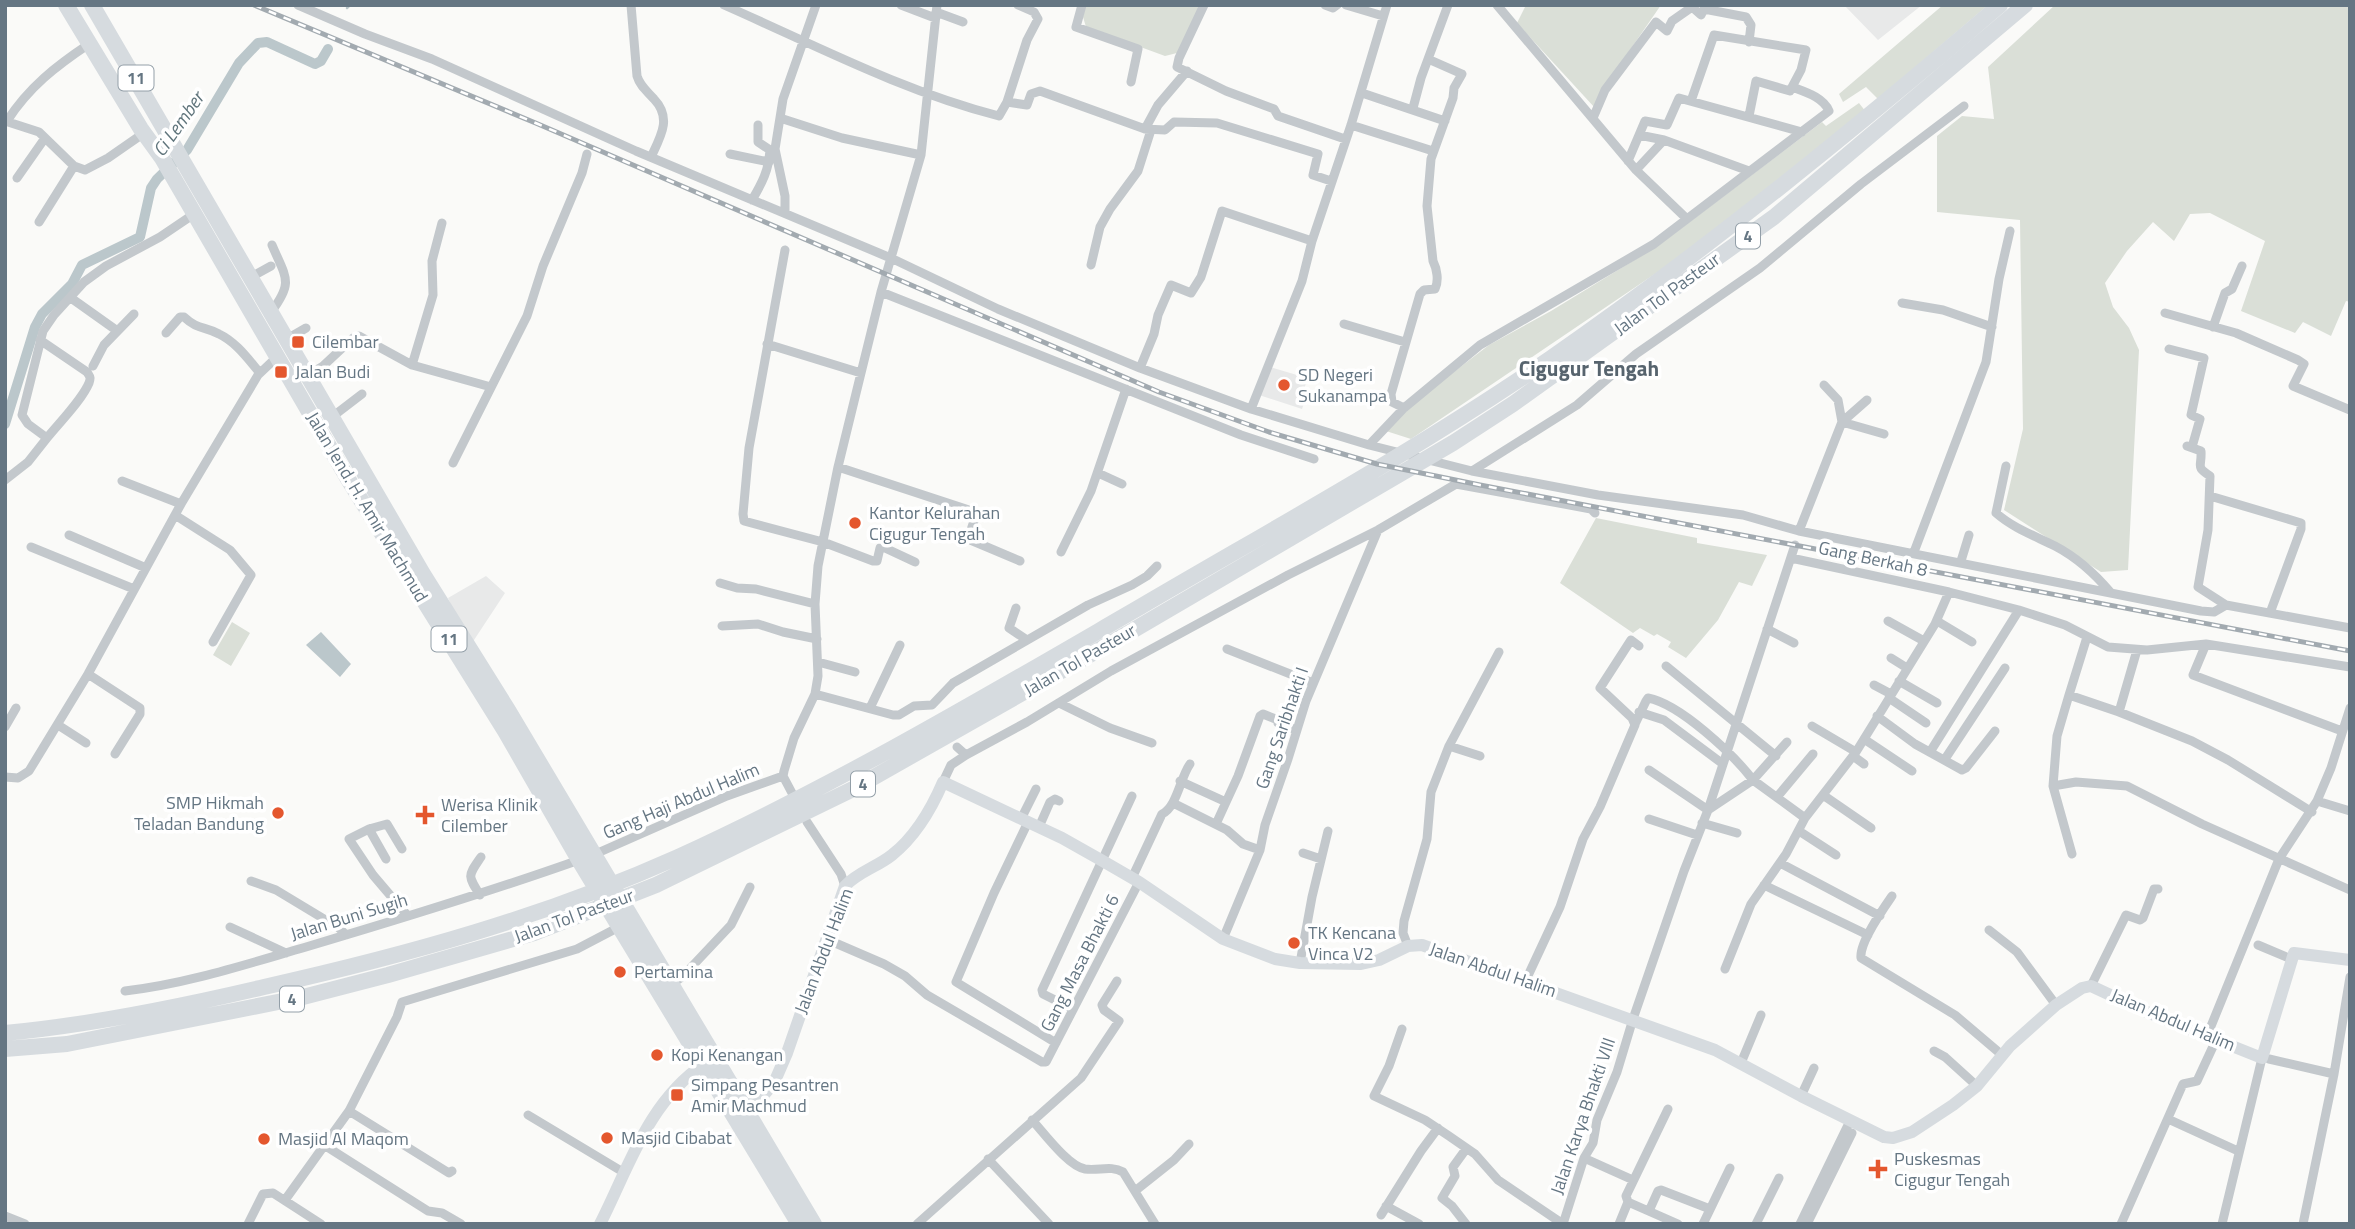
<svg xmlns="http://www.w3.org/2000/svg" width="2355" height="1229" viewBox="0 0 2355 1229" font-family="'Titillium Web',sans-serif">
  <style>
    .built { fill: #e8e9e9 }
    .green { fill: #dadfd7 }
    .water { fill: #bbc7cb }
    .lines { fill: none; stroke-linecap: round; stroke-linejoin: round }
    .stream { stroke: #bbc7cb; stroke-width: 2.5 }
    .canal { stroke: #bbc7cb; stroke-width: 10 }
    .street { stroke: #c3c8cc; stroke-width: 9 }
    .secondary { stroke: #d6dbdf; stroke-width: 12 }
    .highway { stroke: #d6dbdf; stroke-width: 16 }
    .rail-casing { stroke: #a2aab0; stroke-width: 5 }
    .rail { stroke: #fff; stroke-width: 2.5; stroke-dasharray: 8; stroke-linecap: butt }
    .poi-dot { fill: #e4572e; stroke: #fff; stroke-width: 2.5 }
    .labels { text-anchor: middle; stroke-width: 7; stroke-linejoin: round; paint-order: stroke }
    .shield { fill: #fff; stroke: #939fa8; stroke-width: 2 }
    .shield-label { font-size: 16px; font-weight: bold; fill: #657683 }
    .street-label { font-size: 18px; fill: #657683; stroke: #fff }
    .poi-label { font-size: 18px; fill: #657683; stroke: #fff; text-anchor: start }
    .water-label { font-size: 19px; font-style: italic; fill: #60757c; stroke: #fff }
    .quarter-label { font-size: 21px; font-weight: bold; fill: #57646e; stroke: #fff }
  </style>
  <rect width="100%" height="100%" fill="#fafaf8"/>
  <path class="built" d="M 1844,5 L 1922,5 L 1878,40 Z
    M 1270,367 L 1307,378 L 1304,391 L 1308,392 L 1302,409 L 1259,395 Z
    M 486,576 L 505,593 L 474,640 L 467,641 L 448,598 Z"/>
  <path class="green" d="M 1085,5 L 1201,5 L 1181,52 L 1165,56 L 1086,27 L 1083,17 Z
    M 1526,5 L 1661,5 L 1603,89 L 1595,108 L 1517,23 Z
    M 1943,5 L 1988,5 L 1878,99 L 1866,87 L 1843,102 L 1839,94 Z
    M 2055,5 L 2350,5 L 2350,302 L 2346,301 L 2331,336 L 2303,322 L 2295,333 L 2241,311 L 2265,241 L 2210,213 L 2190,214 L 2174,241 L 2153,222 L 2127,251 L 2105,283 L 2113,307 L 2129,328 L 2139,350 L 2128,570 L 2101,572 L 2004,510 L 2023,429 L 2020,220 L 1937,212 L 1937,136 L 1962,116 L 1994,119 L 1988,67 Z
    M 1859,103 L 1866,112 L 1677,259 L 1411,439 L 1386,431 L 1412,404 L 1489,345 L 1551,311 L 1659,245 L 1822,122 L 1826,126 Z
    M 1596,518 L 1697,538 L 1697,543 L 1767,555 L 1752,586 L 1739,582 L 1718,620 L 1686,658 L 1668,647 L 1671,642 L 1657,634 L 1654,636 L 1640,628 L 1633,633 L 1560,583 Z
    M 232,622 L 250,633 L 231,666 L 213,655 Z"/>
  <path class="water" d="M 321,632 L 351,664 L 340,677 L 306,645 Z"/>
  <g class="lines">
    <path class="stream" d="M 347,8 L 350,5"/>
    <path class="canal" d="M 5,424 L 35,327 L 42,314 L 72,284 L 82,265 L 140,237 L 151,188 L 157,179 L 187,150 L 239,63 L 258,43 L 267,42 L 315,64 L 321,61 L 328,49"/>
    <path class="street" d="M 298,5 L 365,34 L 432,59 L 636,151 L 893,259 L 998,309 L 1140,368 L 1251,409 L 1369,445 L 1472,471 L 1598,495 L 1743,515 L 1799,531 L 2201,611 L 2214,612 L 2226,605 L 2350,628
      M 631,5 L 637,76 C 640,86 647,91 654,99 C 672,118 661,136 651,157
      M 724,5 C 815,45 902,91 999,116 L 1007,102 L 1027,40 L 1038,19 L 1034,12 L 1018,5
      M 901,5 L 935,18
      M 1082,5 L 1076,27 L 1138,49 L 1131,82
      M 1204,5 L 1179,58 L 1177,67 L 1226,91 L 1274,109 L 1278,116 L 1345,139
      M 1325,5 L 1333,8 L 1337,5
      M 1346,5 L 1383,16
      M 1497,5 L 1636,170 L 1687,219
      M 936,12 L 963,22
      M 1362,93 L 1445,121
      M 1007,102 L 1027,105 L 1031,94 L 1040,91 L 1145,129 L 1165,130 L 1174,122 L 1217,123 L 1318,154 L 1313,175 L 1331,181
      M 1413,108 L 1421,78 L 1448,5
      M 1749,116 L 1756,81 L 1790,91 L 1792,87
      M 780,118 L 842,138 L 921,155
      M 1593,118 L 1605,90 L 1656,22 L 1667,31 L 1672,21 L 1692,7 L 1701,15 L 1704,9 L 1746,17 L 1751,25 L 1749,42
      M 5,121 L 39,132 L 74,166 L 85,170 L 108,158 L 144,133
      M 7,121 C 29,87 56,66 89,44
      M 1351,125 L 1433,151
      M 1145,129 L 1158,105 L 1187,71
      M 1639,135 L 1664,140 L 1749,171
      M 730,154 L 769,162
      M 1628,161 L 1645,121 L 1667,125 L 1679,98 L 1802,132
      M 1636,170 L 1664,140
      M 17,178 L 45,138
      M 752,200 C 762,183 769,170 770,150 L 758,142 L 758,125
      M 785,213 L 785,196 L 775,149 L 783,99 L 816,5
      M 39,222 L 74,166
      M 785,250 L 749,448 L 743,514 L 744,521 L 823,542 L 873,561 L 877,561 L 880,548 L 885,548 L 915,562
      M 1091,265 L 1100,227 L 1110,209 L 1138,171 L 1151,130
      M 251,277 L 271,266
      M 881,292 L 1241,435 L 1314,459
      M 71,298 L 116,330
      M 1902,303 L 1943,310 L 1992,327
      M 271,312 C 294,282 286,278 272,245
      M 2165,313 L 2236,333 L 2298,360 L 2304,364 L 2293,386 L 2350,410
      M 1344,324 L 1405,342
      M 2213,327 L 2225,293 L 2232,289 L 2242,266
      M 166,333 L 180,317 L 184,317 C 198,330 204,326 219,334 C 236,342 248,359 260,373
      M 287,339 L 306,328
      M 40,340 L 87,372 C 90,377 91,377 89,383 C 82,400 59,423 47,438
      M 767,344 L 861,373
      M 2169,349 L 2204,358 L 2191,415 L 2200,419 L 2192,447
      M 412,365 L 433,295 L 432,261 L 442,223
      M 93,366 L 104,345 L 134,314
      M 1140,368 L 1154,334 L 1158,315 L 1171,285 L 1191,293 L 1201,277 L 1222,211 L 1312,241
      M 308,375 L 323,366 L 353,338 L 359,336 L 412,365 L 491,387
      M 1824,385 L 1838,400 L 1842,422 L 1884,434
      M 1404,408 L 1392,402 L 1391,394 L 1420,294 L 1424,290 L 1435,289 C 1439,281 1437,269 1433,261 L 1427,206 L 1431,159 L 1453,98 L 1454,88 L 1462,74 L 1428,59
      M 1251,409 L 1302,281 L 1312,241 L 1351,125 L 1387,5
      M 332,417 L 362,394
      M 1369,445 L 1404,408 L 1480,345 L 1654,244 L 1829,111 C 1823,97 1805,92 1792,87 L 1801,70 L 1806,50 L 1714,35 L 1691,101
      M 2187,446 L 2201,451 C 2202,468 2195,466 2210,476 L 2208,530 L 2198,587 L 2226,605
      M 453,463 L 527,316 L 543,266 L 582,173 L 587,154
      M 2006,466 L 1996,513 C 2013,528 2035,536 2055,546 C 2076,557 2096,575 2111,593
      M 838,467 L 972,511 L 975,518 L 968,539 L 1020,561
      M 1472,471 L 1577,405 L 1636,354 L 1760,268 L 1861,184 L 1964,106
      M 1098,473 L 1122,484
      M 5,480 L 28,462 L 47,438 L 28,424 L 22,415 L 43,331 L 54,315 L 84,282 L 106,266 L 160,237 L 194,214
      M 122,481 L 181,504
      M 2210,496 L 2301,523 L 2301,529 L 2270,613
      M 175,515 L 230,550 L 251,575 L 213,642
      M 1799,531 L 1842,422 L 1867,400
      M 69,535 L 146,568
      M 31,547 L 134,589
      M 1061,552 L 1091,491 L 1126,389
      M 1914,552 L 1986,362 L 1999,279 L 2010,231
      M 1791,558 L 1949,592 L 2019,610 L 2065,625 L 2108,647 L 2147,650 L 2206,644 L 2350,667
      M 1961,561 L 1969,535
      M 720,583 L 737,588 L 756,589 L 815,604
      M 1016,608 L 1009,628 L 1027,640
      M 1888,621 L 1924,641
      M 1937,621 L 1972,642
      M 722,626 L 758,624 L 783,632 L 817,639
      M 1767,629 L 1794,643
      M 2206,644 L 2193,675 L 2342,731
      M 1227,649 L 1313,683
      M 1891,658 L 1907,668
      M 818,662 L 855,672
      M 1666,666 L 1776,756
      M 88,674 L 140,708 L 140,714 L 115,754
      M 1899,681 L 1937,703
      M 1874,685 L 1891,694
      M 815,694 L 893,715 L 899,715 L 914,706 L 932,705 L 953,683 L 1088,605 L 1132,585 L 1147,576 L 1157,566
      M 2069,695 L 2087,637
      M 1889,698 L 1926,723
      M 1059,703 L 1110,728 L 1152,743
      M 870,708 L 900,645
      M 1639,712 L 1664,720 L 1723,764
      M 2119,712 L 2137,650
      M 1877,716 L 1915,744 L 1962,770 L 1966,768 L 1995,731
      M 1635,724 L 1646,701 L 1648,698 C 1680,704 1733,754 1753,780 L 1787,742
      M 58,725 L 86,743
      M 1812,726 L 1856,752
      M 5,727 L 16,708
      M 1864,739 L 1912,771
      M 1449,746 L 1480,756
      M 957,747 L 966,755
      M 1930,752 L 2019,610
      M 1853,756 L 1864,764
      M 1945,759 L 2005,668
      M 1649,770 L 1708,810
      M 5,777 L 18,778 L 29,771 L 88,674 L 181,504 L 258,375 L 277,357
      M 1180,781 L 1226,802
      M 943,782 L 951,765 L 966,755 L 1027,722 L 1111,671 L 1288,575 L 1378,530 L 1456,484 L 1591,509 L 1595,513
      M 2053,786 L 2076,782 L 2127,786 L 2202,824 L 2350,890
      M 792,793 L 783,776 L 784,771 L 794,738 L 815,694 L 818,676 L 815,604 L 818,566 L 838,467 L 861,373 L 881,292 L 921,155 L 937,5
      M 1823,795 L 1871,828
      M 1777,797 L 1813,754
      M 2317,801 L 2350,811
      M 1173,803 L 1227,830 L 1243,844 L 1260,850
      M 1708,810 L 1753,780 L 1805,818
      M 1021,819 L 1036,789
      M 1649,819 L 1697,835
      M 807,822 L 841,874 L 845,886
      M 1028,822 L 994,893 L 956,982 L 1056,1043
      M 1702,823 L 1737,833
      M 1216,824 L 1238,776 L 1260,716 L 1263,714 L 1278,720 L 1278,723 L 1296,730
      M 1039,827 L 1050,802 L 1055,799 L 1059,801
      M 369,829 L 387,824 L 402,849
      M 1799,831 L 1836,855
      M 1303,853 L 1321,859
      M 2072,854 L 2053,786 L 2057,736 L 2069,695 L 2119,712 L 2192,741 L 2228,760 L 2312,812
      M 593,855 L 727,796 L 783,776
      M 386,859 L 369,829 L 349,839 L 373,875 L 407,915
      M 1780,863 L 1880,916
      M 1132,878 L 1162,814 C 1177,807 1180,778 1190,764
      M 251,881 L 276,890 L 339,928 L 346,935
      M 1764,885 L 1868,935
      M 480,895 C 467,875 468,876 481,857
      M 1892,896 C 1883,909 1859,943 1861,958 L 1955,1015 L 2002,1055
      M 230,927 L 286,953
      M 1989,930 L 2017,952 L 2056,1005
      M 826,939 L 884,964 L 905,976 L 927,995 L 1042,1062 L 1046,1062 L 1139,882
      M 1223,939 L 1260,850 L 1265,825 L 1288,759 L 1306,701 L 1378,530
      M 2258,945 L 2291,959
      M 1408,946 L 1403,933 L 1404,921 L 1427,839 L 1431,792 L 1449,746 L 1499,652
      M 1300,963 L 1312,897 L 1328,831
      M 1725,969 L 1751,904 L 1786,854 L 1805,818 L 1856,752 L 1935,624 L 1949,592
      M 1525,982 L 1560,907 L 1583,839 L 1600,807 L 1635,725 L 1632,718 L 1600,688 L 1631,640 L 1639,646
      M 670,985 L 682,977 L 731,925 L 750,887
      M 2091,986 L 2126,915 L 2140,920 L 2143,918 L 2154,889 L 2158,889
      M 125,991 C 186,984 247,964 306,947 C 397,920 489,892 579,860
      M 1073,1009 L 1043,994 L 1042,990 L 1132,796
      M 1402,1029 L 1389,1066 L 1374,1096 L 1425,1120 L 1449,1136 L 1475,1154 L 1498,1180 L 1563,1224
      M 2207,1036 L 2279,859 L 2317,801 L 2331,768 L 2350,708
      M 1934,1051 L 1945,1057 L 1977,1086
      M 2269,1059 L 2334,1074
      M 1741,1063 L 1761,1015
      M 1801,1096 L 1814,1068
      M 349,1111 L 449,1173 L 452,1171
      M 528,1115 L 623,1172
      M 2168,1119 L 2238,1151
      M 1032,1120 C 1044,1133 1068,1166 1085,1169 C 1099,1171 1111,1165 1123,1172 L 1155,1224
      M 324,1145 L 428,1211 L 442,1213 L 461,1224
      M 1466,1149 L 1453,1167 L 1455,1176 L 1442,1198 L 1452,1206 L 1466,1224
      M 1584,1158 L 1633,1180
      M 988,1159 L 1049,1224
      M 1135,1191 L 1174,1160 L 1189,1144
      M 285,1200 L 349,1111 L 397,1017 L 402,1002 L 577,949 L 619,927
      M 1628,1202 L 1678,1224
      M 1386,1206 L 1419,1224
      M 1649,1211 L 1658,1191 L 1661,1190 L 1710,1209
      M 1381,1215 L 1421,1151 L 1438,1128
      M 5,1216 L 25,1224
      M 248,1224 L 263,1194 L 273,1193 L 321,1224
      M 917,1224 L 1081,1078 L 1119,1021 L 1104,1010 L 1102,1005 L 1117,981
      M 1563,1224 L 1584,1158 L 1593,1143 L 1597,1120 L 1617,1072 L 1633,1019 L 1684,871 L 1708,810 L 1795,545
      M 1619,1224 L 1628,1202 L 1626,1196 L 1668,1109
      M 1703,1224 L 1730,1168
      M 1756,1224 L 1779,1178
      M 1800,1224 L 1850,1121
      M 1807,1224 L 1852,1133
      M 2121,1224 L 2183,1084 L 2197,1081 L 2216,1040
      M 2222,1224 L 2262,1058
      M 2303,1224 L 2334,1074 L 2350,977"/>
    <path class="secondary" d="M 745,1108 L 761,1098 L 774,1083 L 787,1053 L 845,886 C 858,872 877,867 892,855 C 916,836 931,810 943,782 L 1062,838 L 1101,860 L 1139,882 L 1223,939 L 1275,959 L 1300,963 L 1361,964 L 1379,960 L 1408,946 L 1422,945 L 1715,1050 L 1801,1096 L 1884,1137 L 1893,1138 L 1912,1132 L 1953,1105 L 1977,1086 L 2010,1046 L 2056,1005 L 2082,988 L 2091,986 L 2149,1013 L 2262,1058 L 2294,953 L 2350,960
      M 600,1224 C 629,1167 648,1102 704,1064"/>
    <path class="highway" d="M 66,5 L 141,129 L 162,158 L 348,479 L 505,731 L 579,860 L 799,1224
      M 92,5 L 423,574 L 508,710 L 814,1224
      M 5,1033 C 92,1025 179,1007 264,987 C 407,955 544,917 678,857 C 838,784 988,695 1140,607 C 1278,526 1419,449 1551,358 C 1708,249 1855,129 2000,5
      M 5,1049 L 67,1044 L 303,997 L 388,975 L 534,933 L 656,885 L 853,789 L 1137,628 L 1453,443 L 1513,404 L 1774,217 L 2025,5"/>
    <defs>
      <path id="rail" d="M 254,5 L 538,124 L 1159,392 L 1269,432 L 1326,449 L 1377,464 L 1480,485 L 2350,651"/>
    </defs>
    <use href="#rail" class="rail-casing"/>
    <use href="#rail" class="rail"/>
  </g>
  <g class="poi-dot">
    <rect x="291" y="335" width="14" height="14" rx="3.5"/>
    <rect x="274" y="365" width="14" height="14" rx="3.5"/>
    <circle cx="1284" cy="385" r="7"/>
    <circle cx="855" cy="523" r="7"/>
    <circle cx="278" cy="813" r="7"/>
    <path d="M421.5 804.5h7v7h7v7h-7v7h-7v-7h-7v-7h7z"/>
    <circle cx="1294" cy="943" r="7"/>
    <circle cx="620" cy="972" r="7"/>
    <circle cx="657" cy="1055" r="7"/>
    <rect x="670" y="1088" width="14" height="14" rx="3.5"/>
    <circle cx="607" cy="1138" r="7"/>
    <circle cx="264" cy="1139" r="7"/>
    <path d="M1874.5 1158.5h7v7h7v7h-7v7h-7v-7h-7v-7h7z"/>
  </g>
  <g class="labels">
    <g class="shield">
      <rect x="118.5" y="65.5" width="35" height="25" rx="5"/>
      <rect x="1736" y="223.5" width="24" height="25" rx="5"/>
      <rect x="431.5" y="626.5" width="35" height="25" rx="5"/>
      <rect x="851" y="771.5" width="24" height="25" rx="5"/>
      <rect x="280" y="986.5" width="24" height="25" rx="5"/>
    </g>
    <g class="shield-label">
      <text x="136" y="84">11</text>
      <text x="1748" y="242">4</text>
      <text x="449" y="645">11</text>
      <text x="863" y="790">4</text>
      <text x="292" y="1005">4</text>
    </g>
    <g class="street-label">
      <text transform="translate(1667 294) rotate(-36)" y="6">Jalan Tol Pasteur</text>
      <text transform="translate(367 507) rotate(59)" y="6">Jalan Jend. H. Amir Machmud</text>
      <text transform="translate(1873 559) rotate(12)" y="6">Gang Berkah 8</text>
      <text transform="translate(1080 660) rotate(-30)" y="6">Jalan Tol Pasteur</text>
      <text transform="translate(1282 728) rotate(-71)" y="6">Gang Saribhakti I</text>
      <text transform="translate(681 801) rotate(-23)" y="6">Gang Haji Abdul Halim</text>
      <text transform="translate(574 916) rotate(-20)" y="6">Jalan Tol Pasteur</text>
      <text transform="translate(349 917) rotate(-17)" y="6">Jalan Buni Sugih</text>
      <text transform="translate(824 951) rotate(-69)" y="6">Jalan Abdul Halim</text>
      <text transform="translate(1080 963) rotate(-63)" y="6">Gang Masa Bhakti 6</text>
      <text transform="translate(1493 970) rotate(19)" y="6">Jalan Abdul Halim</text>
      <text transform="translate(2173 1020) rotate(23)" y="6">Jalan Abdul Halim</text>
      <text transform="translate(1583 1116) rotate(-71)" y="6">Jalan Karya Bhakti VIII</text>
    </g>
    <g class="poi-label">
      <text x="312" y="348">Cilembar</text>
      <text x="295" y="378">Jalan Budi</text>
      <text x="1298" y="381">SD Negeri<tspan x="1298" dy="21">Sukanampa</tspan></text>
      <text x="869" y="519">Kantor Kelurahan<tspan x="869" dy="21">Cigugur Tengah</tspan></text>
      <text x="264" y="809" text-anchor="end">SMP Hikmah<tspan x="264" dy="21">Teladan Bandung</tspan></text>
      <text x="441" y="811">Werisa Klinik<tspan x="441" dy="21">Cilember</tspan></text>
      <text x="1308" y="939">TK Kencana<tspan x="1308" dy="21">Vinca V2</tspan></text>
      <text x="634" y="978">Pertamina</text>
      <text x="671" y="1061">Kopi Kenangan</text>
      <text x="691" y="1091">Simpang Pesantren<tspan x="691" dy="21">Amir Machmud</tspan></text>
      <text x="621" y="1144">Masjid Cibabat</text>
      <text x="278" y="1145">Masjid Al Maqom</text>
      <text x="1894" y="1165">Puskesmas<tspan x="1894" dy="21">Cigugur Tengah</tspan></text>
    </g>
    <g class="water-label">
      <text transform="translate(178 124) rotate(-55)" y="7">Ci Lember</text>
    </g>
    <g class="quarter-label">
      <text x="1589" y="376">Cigugur Tengah</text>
    </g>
  </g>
  <rect width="2355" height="1229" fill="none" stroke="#657683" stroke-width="14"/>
</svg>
